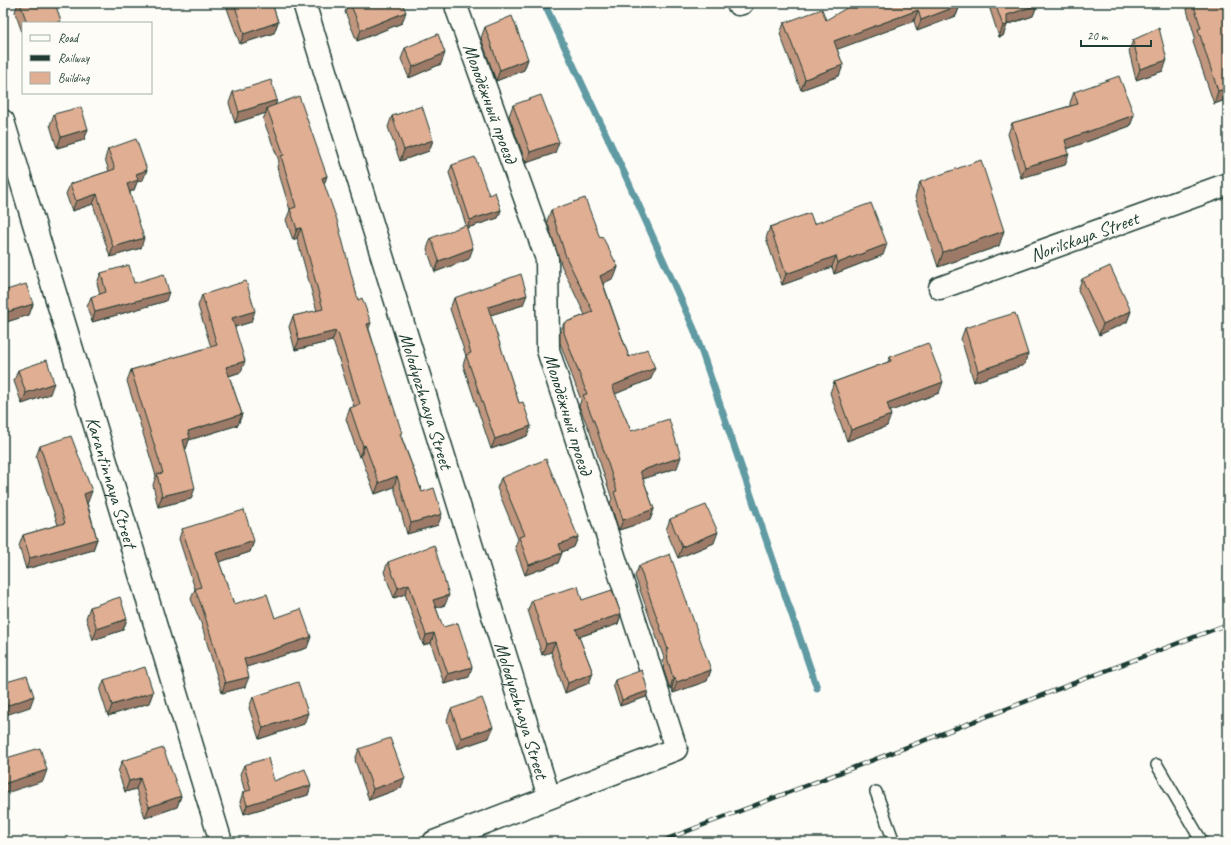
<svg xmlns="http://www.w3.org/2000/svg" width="1231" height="845" viewBox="0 0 1231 845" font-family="Caveat,sans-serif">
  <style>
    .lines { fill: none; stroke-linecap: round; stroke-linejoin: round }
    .stream { stroke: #609aa3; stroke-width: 7 }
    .service-casing { stroke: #1f3d34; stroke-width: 14 }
    .minor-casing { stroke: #1f3d34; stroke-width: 25 }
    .service { stroke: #fdfcf7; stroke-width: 11 }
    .minor { stroke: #fdfcf7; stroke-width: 22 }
    .rail-casing { stroke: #1f3d34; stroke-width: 4.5 }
    .rail { stroke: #fdfcf7; stroke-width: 3; stroke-dasharray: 9; stroke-linecap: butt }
    .wall { fill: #c1967e; stroke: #1f3d34 }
    .shaded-wall { fill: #9d7a67; stroke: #1f3d34 }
    .building { fill: #e0ae93; stroke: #1f3d34 }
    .labels { text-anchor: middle; stroke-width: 3; stroke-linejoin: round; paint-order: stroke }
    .street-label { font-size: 19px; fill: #1f3d34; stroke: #fdfcf7 }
  </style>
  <rect width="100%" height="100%" fill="#fdfcf7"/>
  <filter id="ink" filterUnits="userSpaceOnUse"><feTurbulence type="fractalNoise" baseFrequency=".025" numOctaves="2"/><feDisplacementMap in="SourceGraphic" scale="8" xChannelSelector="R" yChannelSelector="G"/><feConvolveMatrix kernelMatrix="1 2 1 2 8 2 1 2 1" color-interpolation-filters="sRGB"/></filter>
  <g filter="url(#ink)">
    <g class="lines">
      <path class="stream" d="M 544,3 L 627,179 L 694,329 L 817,688"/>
      <defs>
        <path id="service" d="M 1157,765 L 1202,842
          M 876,792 L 894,842"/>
        <g id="minor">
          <path id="s1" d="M 304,3 L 549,797"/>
          <path d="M 738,4 L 742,3"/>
          <path id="s2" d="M 3,121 L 221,842"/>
          <path id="s3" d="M 940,288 L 1228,184"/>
          <path d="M 434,842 L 676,749 L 548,350 L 547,259 L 457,9"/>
        </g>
      </defs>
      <use href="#service" class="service-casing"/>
      <use href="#minor" class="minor-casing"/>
      <use href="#service" class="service"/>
      <use href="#minor" class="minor"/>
      <defs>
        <path id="rail" d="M 659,842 L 1228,624"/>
      </defs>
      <use href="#rail" class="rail-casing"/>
      <use href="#rail" class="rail"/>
    </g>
    <path class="wall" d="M 18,3 L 55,3 L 60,23 L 23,23 L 23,35 L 15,12 Z
      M 226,3 L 272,3 L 278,22 L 274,33 L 240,44 L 228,11 Z
      M 349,3 L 402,3 L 402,23 L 357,41 L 345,12 Z
      M 988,3 L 1036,3 L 1037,5 L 1033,16 L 1007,25 L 1003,36 L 999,37 Z
      M 1185,3 L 1228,3 L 1228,99 L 1214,104 L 1193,42 L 1195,37 Z
      M 960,5 L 956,16 L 917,31 L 914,21 L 837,49 L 843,65 L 839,76 L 801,90 L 780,34 L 784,23 L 826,20 Z
      M 485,27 L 528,59 L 524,70 L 496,81 L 481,38 Z
      M 1133,40 L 1163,71 L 1136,80 L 1129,51 Z
      M 405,48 L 441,64 L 409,78 L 401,59 Z
      M 233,92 L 277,100 L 275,106 L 327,176 L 324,184 L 358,300 L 369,329 L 401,436 L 422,492 L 438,525 L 407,534 L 394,487 L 375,494 L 361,456 L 359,457 L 346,419 L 350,408 L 354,407 L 334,344 L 332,341 L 295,350 L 289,327 L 293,316 L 317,311 L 297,238 L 293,240 L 286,220 L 290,210 L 277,167 L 279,161 L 263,119 L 266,113 L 235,123 L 229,103 Z
      M 1074,92 L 1134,115 L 1130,126 L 1067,149 L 1065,165 L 1021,178 L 1008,134 L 1012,123 L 1070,106 L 1070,103 Z
      M 513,105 L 555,153 L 526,163 L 509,116 Z
      M 54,114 L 88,129 L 84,140 L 57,148 L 50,125 Z
      M 392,116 L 433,140 L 429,151 L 400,161 L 388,127 Z
      M 108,149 L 143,180 L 137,182 L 134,190 L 130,192 L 141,248 L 110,257 L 93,204 L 72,211 L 66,194 L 70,184 L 109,171 L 105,159 Z
      M 452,165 L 489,195 L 501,210 L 498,218 L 467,228 L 449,173 Z
      M 920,182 L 999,246 L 938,267 L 915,197 Z
      M 551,210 L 600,238 L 618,267 L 614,278 L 603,283 L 629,357 L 651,379 L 615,394 L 631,431 L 677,468 L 643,479 L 654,509 L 650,520 L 619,530 L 610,503 L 612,499 L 590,432 L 579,406 L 581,400 L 560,343 L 560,333 L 564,323 L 585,315 L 562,267 L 547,221 Z
      M 814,224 L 883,255 L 834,274 L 832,267 L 782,285 L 766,238 L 770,227 Z
      M 431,238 L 469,259 L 435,272 L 427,249 Z
      M 101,273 L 134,283 L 166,301 L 92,322 L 87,307 L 91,297 L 100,294 L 97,283 Z
      M 1082,279 L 1131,311 L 1127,322 L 1099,335 L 1078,290 Z
      M 3,291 L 33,304 L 29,315 L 3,323 Z
      M 202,295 L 251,322 L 235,327 L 241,372 L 229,376 L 242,414 L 238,425 L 189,440 L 186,449 L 185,449 L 191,499 L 158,507 L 153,485 L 156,476 L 127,381 L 131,370 L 211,347 L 198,306 Z
      M 454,298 L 523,305 L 490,315 L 519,403 L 531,426 L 527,436 L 491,449 L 463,365 L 466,356 L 450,309 Z
      M 965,328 L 1024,365 L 974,382 L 961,339 Z
      M 890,357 L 939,393 L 890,411 L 887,426 L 847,441 L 830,393 L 834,382 L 888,362 Z
      M 18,370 L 50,394 L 22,404 L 14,381 Z
      M 40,446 L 88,502 L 87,502 L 97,539 L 93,550 L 26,569 L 19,546 L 23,535 L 58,525 L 36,457 Z
      M 501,478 L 578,537 L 574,547 L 562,552 L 558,563 L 525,575 L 515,547 L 518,539 L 497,488 Z
      M 670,519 L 714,543 L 678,558 L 666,530 Z
      M 182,529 L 254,541 L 250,552 L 219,562 L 234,604 L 275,618 L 307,648 L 246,667 L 245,687 L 222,693 L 201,623 L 191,599 L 195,589 L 179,539 Z
      M 388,562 L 445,605 L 436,608 L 443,627 L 469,677 L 444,684 L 431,643 L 423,645 L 405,594 L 394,598 L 384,572 Z
      M 639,566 L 711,670 L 707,681 L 673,693 L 672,688 L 670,689 L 663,668 L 664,665 L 662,661 L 664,658 L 635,576 Z
      M 532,600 L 582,600 L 621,614 L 618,624 L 579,637 L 593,673 L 589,683 L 565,693 L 551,652 L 542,655 L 528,610 Z
      M 90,607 L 127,619 L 123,630 L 93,640 L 86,618 Z
      M 104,680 L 153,692 L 149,703 L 108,716 L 100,691 Z
      M 615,680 L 648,691 L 646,697 L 620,706 L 613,685 Z
      M 253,697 L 304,724 L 259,739 L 249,708 Z
      M 451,709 L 489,738 L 457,749 L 447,720 Z
      M 359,749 L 401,788 L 369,800 L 355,760 Z
      M 122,761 L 181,796 L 177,807 L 145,818 L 136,789 L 125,792 L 118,772 Z
      M 244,765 L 274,781 L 311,785 L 308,795 L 244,814 L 240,802 L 243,792 L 245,792 L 240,774 Z"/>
    <path class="shaded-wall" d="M 960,5 L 956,16 L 917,31 L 921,20 Z
      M 1037,5 L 1033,16 L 1005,25 L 1007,25 L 1003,36 L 999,37 L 1007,15 Z
      M 918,10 L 914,21 L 830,52 L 834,41 Z
      M 406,12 L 402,23 L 357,41 L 361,30 Z
      M 278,22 L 274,33 L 240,44 L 244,34 Z
      M 445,53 L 441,64 L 409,78 L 413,67 Z
      M 528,59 L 524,70 L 496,81 L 500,70 Z
      M 1167,60 L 1163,71 L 1136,80 L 1140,69 Z
      M 843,65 L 839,76 L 801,90 L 805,79 Z
      M 1228,88 L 1228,99 L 1214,104 L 1218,91 Z
      M 277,100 L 273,111 L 267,108 L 266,113 L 235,123 L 239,112 Z
      M 1134,115 L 1130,126 L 1061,151 L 1065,140 Z
      M 88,129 L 84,140 L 57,148 L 61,137 Z
      M 433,140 L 429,151 L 400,161 L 404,150 Z
      M 559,142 L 555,153 L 526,163 L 530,152 Z
      M 1069,154 L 1065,165 L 1021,178 L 1025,167 Z
      M 147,170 L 143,180 L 137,182 L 134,190 L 124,194 L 127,184 L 136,174 Z
      M 327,176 L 323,187 L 322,178 Z
      M 97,194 L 93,204 L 72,211 L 76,201 Z
      M 501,210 L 498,218 L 467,228 L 470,220 Z
      M 301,228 L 297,238 L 293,240 L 297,229 Z
      M 7,231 L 3,242 L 3,232 Z
      M 1004,231 L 999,246 L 938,267 L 943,252 Z
      M 144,238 L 141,248 L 110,257 L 113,247 Z
      M 887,244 L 883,255 L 834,274 L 838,263 Z
      M 473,248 L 469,259 L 435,272 L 439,261 Z
      M 836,256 L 832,267 L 782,285 L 786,274 Z
      M 618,267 L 614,278 L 596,287 L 600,276 Z
      M 169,292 L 166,301 L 92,322 L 95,312 Z
      M 527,295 L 523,305 L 484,317 L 488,307 Z
      M 33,304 L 29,315 L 3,323 L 7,312 Z
      M 255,311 L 251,322 L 228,329 L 232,318 Z
      M 1131,311 L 1127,322 L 1099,335 L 1103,324 Z
      M 371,323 L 367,333 L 367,324 Z
      M 336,331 L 332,341 L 295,350 L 299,340 Z
      M 1028,354 L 1024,365 L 974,382 L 978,371 Z
      M 245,361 L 241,372 L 222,378 L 226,367 Z
      M 655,368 L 651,379 L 608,397 L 612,386 Z
      M 943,382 L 939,393 L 883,414 L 887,403 Z
      M 54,383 L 50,394 L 22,404 L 26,393 Z
      M 242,414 L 238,425 L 189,440 L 186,449 L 179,451 L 183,440 L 188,431 Z
      M 891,415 L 887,426 L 847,441 L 851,430 Z
      M 531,426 L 527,436 L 491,449 L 495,439 Z
      M 365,445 L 361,456 L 359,457 L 363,446 Z
      M 681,457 L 677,468 L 636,481 L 640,471 Z
      M 397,476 L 394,487 L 375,494 L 379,483 Z
      M 195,488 L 191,499 L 158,507 L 162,496 Z
      M 92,491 L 88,502 L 80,505 L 84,494 Z
      M 654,509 L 650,520 L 619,530 L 623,520 Z
      M 442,514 L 438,525 L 407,534 L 411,523 Z
      M 718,532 L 714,543 L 678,558 L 682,547 Z
      M 578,537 L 574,547 L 555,555 L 559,544 Z
      M 97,539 L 93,550 L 26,569 L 30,558 Z
      M 254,541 L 250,552 L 213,564 L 216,553 Z
      M 562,553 L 558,563 L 525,575 L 529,565 Z
      M 409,584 L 405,594 L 394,598 L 398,588 Z
      M 449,595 L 445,605 L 430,610 L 433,600 Z
      M 621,614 L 618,624 L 572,639 L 576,629 Z
      M 127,619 L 123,630 L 93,640 L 97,629 Z
      M 434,633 L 431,643 L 423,645 L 426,635 Z
      M 311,637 L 307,648 L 240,669 L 244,659 Z
      M 555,642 L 551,652 L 542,655 L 546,644 Z
      M 472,667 L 469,677 L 444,684 L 448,674 Z
      M 711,670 L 707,681 L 673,693 L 677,682 Z
      M 593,673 L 589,683 L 565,693 L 568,683 Z
      M 249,677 L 245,687 L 222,693 L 225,683 Z
      M 673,678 L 675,678 L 672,688 L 670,689 Z
      M 648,691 L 646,697 L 620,706 L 622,700 Z
      M 153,692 L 149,703 L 108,716 L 112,705 Z
      M 34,696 L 30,707 L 3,716 L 3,707 Z
      M 308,713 L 304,724 L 259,739 L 263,728 Z
      M 493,727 L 489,738 L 457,749 L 461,738 Z
      M 47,770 L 43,781 L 3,794 L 3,784 Z
      M 140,778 L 136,789 L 125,792 L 129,781 Z
      M 405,778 L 401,788 L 369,800 L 373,789 Z
      M 311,785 L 308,795 L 244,814 L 247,805 Z
      M 181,796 L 177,807 L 145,818 L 149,807 Z"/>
    <path class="building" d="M 20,3 L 55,3 L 61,21 L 55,23 L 27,23 Z
      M 234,3 L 272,3 L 278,22 L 244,34 Z
      M 350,3 L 402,3 L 406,12 L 361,30 Z
      M 855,3 L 959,3 L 960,5 L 921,20 L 918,10 L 834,41 L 843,65 L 805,79 L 784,23 L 822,9 L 826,20 Z
      M 995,3 L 1036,3 L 1037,5 L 1007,15 L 1007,25 L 1003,26 Z
      M 1193,3 L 1228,3 L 1228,88 L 1218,91 L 1198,29 L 1201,28 Z
      M 512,16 L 528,59 L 500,70 L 485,27 Z
      M 1159,28 L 1167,60 L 1140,69 L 1133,40 Z
      M 438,34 L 445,53 L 413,67 L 405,48 Z
      M 1119,76 L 1134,115 L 1065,140 L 1069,154 L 1025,167 L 1012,123 L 1078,104 L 1074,92 Z
      M 271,80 L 277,100 L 239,112 L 233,92 Z
      M 541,95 L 559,142 L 530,152 L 513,105 Z
      M 299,96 L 327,176 L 322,178 L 337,220 L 358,300 L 362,298 L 371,323 L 367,324 L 402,433 L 400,434 L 422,492 L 434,488 L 442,514 L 411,523 L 397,476 L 379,483 L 365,445 L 363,446 L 350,408 L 360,404 L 338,333 L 336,331 L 299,340 L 293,316 L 323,309 L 301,228 L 297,229 L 290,209 L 296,207 L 281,156 L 284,155 L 267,108 Z
      M 422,106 L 433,140 L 404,150 L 392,116 Z
      M 81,107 L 88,129 L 61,137 L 54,114 Z
      M 136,139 L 147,170 L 136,174 L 138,180 L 127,184 L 144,238 L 113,247 L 97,194 L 76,201 L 70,184 L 115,169 L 108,149 Z
      M 475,157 L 489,195 L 495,192 L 501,210 L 470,220 L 452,165 Z
      M 981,160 L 1004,231 L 943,252 L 920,182 Z
      M 585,198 L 600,238 L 602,236 L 618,267 L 600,276 L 629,357 L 647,349 L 655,368 L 612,386 L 631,431 L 669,419 L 681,457 L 640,471 L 654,509 L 623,520 L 614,492 L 617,491 L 594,421 L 583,395 L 587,394 L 564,333 L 564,323 L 593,312 L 566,257 L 551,210 Z
      M 871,203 L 887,244 L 838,263 L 836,256 L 786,274 L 770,227 L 810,213 L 814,224 Z
      M 3,217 L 7,231 L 3,232 Z
      M 466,225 L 473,248 L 439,261 L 431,238 Z
      M 129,265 L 134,283 L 164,274 L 169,292 L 95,312 L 91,297 L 106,292 L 101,273 Z
      M 1110,266 L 1131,311 L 1103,324 L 1082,279 Z
      M 521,274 L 527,295 L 488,307 L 519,403 L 523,402 L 531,426 L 495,439 L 466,355 L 471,353 L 454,298 Z
      M 246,281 L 255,311 L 232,318 L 245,361 L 226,367 L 242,414 L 188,431 L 190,438 L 183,440 L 195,488 L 162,496 L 157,474 L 163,473 L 131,370 L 217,345 L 202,295 Z
      M 26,284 L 33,304 L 7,312 L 3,300 L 3,291 Z
      M 1015,313 L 1028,354 L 978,371 L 965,328 Z
      M 928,343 L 943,382 L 887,403 L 891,415 L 851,430 L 834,382 L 891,361 L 890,357 Z
      M 47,360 L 54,383 L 26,393 L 18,370 Z
      M 71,436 L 92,491 L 84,494 L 97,539 L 30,558 L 23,535 L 65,523 L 40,446 Z
      M 546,459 L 578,537 L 559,544 L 562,553 L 529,565 L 519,537 L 525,535 L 501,478 Z
      M 706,505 L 718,532 L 682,547 L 670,519 Z
      M 244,510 L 254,541 L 216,553 L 234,604 L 267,594 L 275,618 L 301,609 L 311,637 L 244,659 L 249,677 L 225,683 L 204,613 L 195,589 L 201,587 L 182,529 Z
      M 434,545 L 449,595 L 433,600 L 443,627 L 458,623 L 472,667 L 448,674 L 434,633 L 426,635 L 409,584 L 398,588 L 388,562 Z
      M 670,554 L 711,670 L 677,682 L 675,678 L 673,678 L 667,657 L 668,657 L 666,650 L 668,650 L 639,566 Z
      M 578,586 L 582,600 L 612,590 L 621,614 L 576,629 L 593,673 L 568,683 L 555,642 L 546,644 L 532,600 Z
      M 120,597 L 127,619 L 97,629 L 90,607 Z
      M 145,667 L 153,692 L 112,705 L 104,680 Z
      M 642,670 L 648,691 L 622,700 L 615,680 Z
      M 27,676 L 34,696 L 3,707 L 3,683 Z
      M 298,682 L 308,713 L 263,728 L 253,697 Z
      M 482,698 L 493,727 L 461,738 L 451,709 Z
      M 390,738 L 405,778 L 373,789 L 359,749 Z
      M 40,748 L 47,770 L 3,784 L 3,759 Z
      M 163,748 L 181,796 L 149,807 L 140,778 L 129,781 L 122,761 Z
      M 268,758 L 274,781 L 305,769 L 311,785 L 247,805 L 243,792 L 251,790 L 244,765 Z"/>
  </g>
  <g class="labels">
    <g class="street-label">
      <text transform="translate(491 103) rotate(70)" y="7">Молодёжный проезд</text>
      <text dy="7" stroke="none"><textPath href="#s3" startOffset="153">Norilskaya Street</textPath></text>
      <text dy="7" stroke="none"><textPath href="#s1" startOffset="416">Molodyozhnaya Street</textPath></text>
      <text transform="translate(569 414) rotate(73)" y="7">Молодёжный проезд</text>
      <text dy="7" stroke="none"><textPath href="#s2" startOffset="377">Karantinnaya Street</textPath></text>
      <text dy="7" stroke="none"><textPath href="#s1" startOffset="740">Molodyozhnaya Street</textPath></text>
    </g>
  </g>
  <rect width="1231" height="845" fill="none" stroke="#fdfcf7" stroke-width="16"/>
  <rect x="8" y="8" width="1215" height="829" fill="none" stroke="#1f3d34" stroke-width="1.5" filter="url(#ink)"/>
  <rect x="22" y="22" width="130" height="72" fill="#fdfcf7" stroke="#a4b0a9"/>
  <rect x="30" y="35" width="20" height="6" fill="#fdfcf7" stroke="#a4b0a9"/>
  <text x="58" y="42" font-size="12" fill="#1f3d34">Road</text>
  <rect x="30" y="55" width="20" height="6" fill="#1f3d34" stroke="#a4b0a9"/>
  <text x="58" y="62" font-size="12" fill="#1f3d34">Railway</text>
  <rect x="30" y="72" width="20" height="12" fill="#e0ae93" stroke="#a4b0a9"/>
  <text x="58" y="82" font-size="12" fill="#1f3d34">Building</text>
  <path d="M1081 40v6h70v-6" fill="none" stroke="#1f3d34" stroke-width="2"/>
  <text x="1087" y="40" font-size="12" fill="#1f3d34" stroke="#fdfcf7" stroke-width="3" paint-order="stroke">20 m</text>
</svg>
